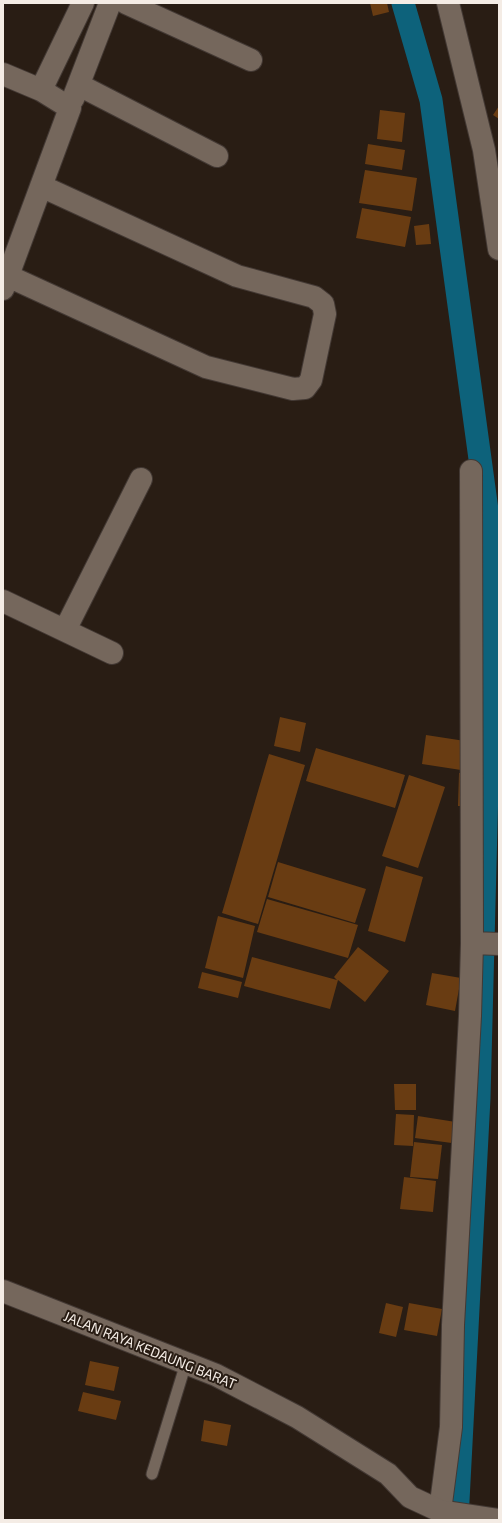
<svg xmlns="http://www.w3.org/2000/svg" width="502" height="1523" viewBox="0 0 502 1523" font-family="'Exo 2',sans-serif">
  <style>
    .lines { fill: none; stroke-linecap: round; stroke-linejoin: round }
    .canal { stroke: #0d627b; stroke-width: 23 }
    .building { fill: #693c12 }
    .service-casing { stroke: #433934; stroke-width: 13 }
    .minor-casing { stroke: #433934; stroke-width: 24 }
    .tertiary-casing { stroke: #433934; stroke-width: 24 }
    .service { stroke: #75675c; stroke-width: 11 }
    .minor { stroke: #75675c; stroke-width: 22 }
    .tertiary { stroke: #75675c; stroke-width: 22 }
    .labels { text-anchor: middle; stroke-width: 4; stroke-linejoin: round; paint-order: stroke }
    .street-label { font-size: 14px; fill: #f4ece5; stroke: #291d14 }
  </style>
  <rect width="100%" height="100%" fill="#291d14"/>
  <g class="lines">
    <path class="canal" d="M 403,3 L 431,100 L 493,554 L 479,1098 L 457,1520"/>
  </g>
  <path class="building" d="M 370,3 L 387,3 L 389,12 L 373,16 Z
    M 499,106 L 499,119 L 493,115 Z
    M 380,110 L 405,113 L 402,142 L 377,139 Z
    M 368,144 L 405,150 L 402,170 L 365,164 Z
    M 365,170 L 417,178 L 412,211 L 359,203 Z
    M 362,208 L 411,217 L 405,247 L 356,238 Z
    M 429,224 L 431,244 L 416,245 L 414,226 Z
    M 280,717 L 306,723 L 300,752 L 274,746 Z
    M 426,735 L 465,741 L 461,770 L 422,764 Z
    M 316,748 L 405,775 L 395,808 L 306,781 Z
    M 269,754 L 305,765 L 258,924 L 222,913 Z
    M 459,773 L 469,773 L 468,806 L 458,806 Z
    M 409,775 L 445,787 L 418,868 L 382,856 Z
    M 278,862 L 366,889 L 355,923 L 268,897 Z
    M 386,866 L 423,877 L 405,942 L 368,931 Z
    M 267,899 L 358,925 L 348,958 L 257,932 Z
    M 218,916 L 255,926 L 243,978 L 205,968 Z
    M 358,947 L 389,971 L 365,1002 L 338,980 L 330,1009 L 244,986 L 252,957 L 337,980 L 334,977 Z
    M 202,972 L 242,982 L 238,998 L 198,988 Z
    M 432,973 L 461,978 L 455,1011 L 426,1005 Z
    M 394,1084 L 416,1084 L 416,1110 L 395,1110 Z
    M 396,1114 L 414,1115 L 413,1146 L 394,1145 Z
    M 418,1116 L 462,1123 L 459,1144 L 415,1138 Z
    M 414,1142 L 442,1145 L 438,1179 L 410,1177 Z
    M 404,1177 L 436,1181 L 433,1212 L 400,1209 Z
    M 386,1303 L 403,1307 L 396,1337 L 379,1333 Z
    M 409,1303 L 442,1309 L 437,1336 L 404,1330 Z
    M 90,1361 L 119,1367 L 114,1391 L 85,1385 Z
    M 83,1392 L 121,1401 L 116,1420 L 78,1411 Z
    M 204,1420 L 231,1425 L 227,1446 L 201,1441 Z"/>
  <g class="lines">
    <defs>
      <path id="service" d="M 152,1474 L 186,1363"/>
      <path id="minor" d="M 126,3 L 251,60
        M 448,3 L 484,150 L 499,249
        M 3,74 L 41,90
        M 79,85 L 217,156
        M 73,99 L 110,3
        M 8,276 L 206,367 L 293,389 L 305,388 L 311,380 L 325,314 L 323,304 L 314,297 L 237,276 L 41,186
        M 3,289 L 70,108 L 41,90 L 83,3
        M 3,601 L 112,653
        M 65,630 L 141,479
        M 472,943 L 499,944
        M 440,1511 L 451,1427 L 453,1325 L 470,1016 L 472,943 L 471,471"/>
      <path id="tertiary" d="M 3,1291 L 216,1375 L 297,1417 L 388,1474 L 410,1497 L 440,1511 L 499,1520"/>
    </defs>
    <use href="#service" class="service-casing"/>
    <use href="#minor" class="minor-casing"/>
    <use href="#tertiary" class="tertiary-casing"/>
    <use href="#service" class="service"/>
    <use href="#minor" class="minor"/>
    <use href="#tertiary" class="tertiary"/>
  </g>
  <g class="labels">
    <g class="street-label">
      <text transform="translate(150 1350) rotate(22)" y="5">JALAN RAYA KEDAUNG BARAT</text>
    </g>
  </g>
  <rect width="502" height="1523" fill="none" stroke="#f4ece5" stroke-width="8"/>
</svg>
